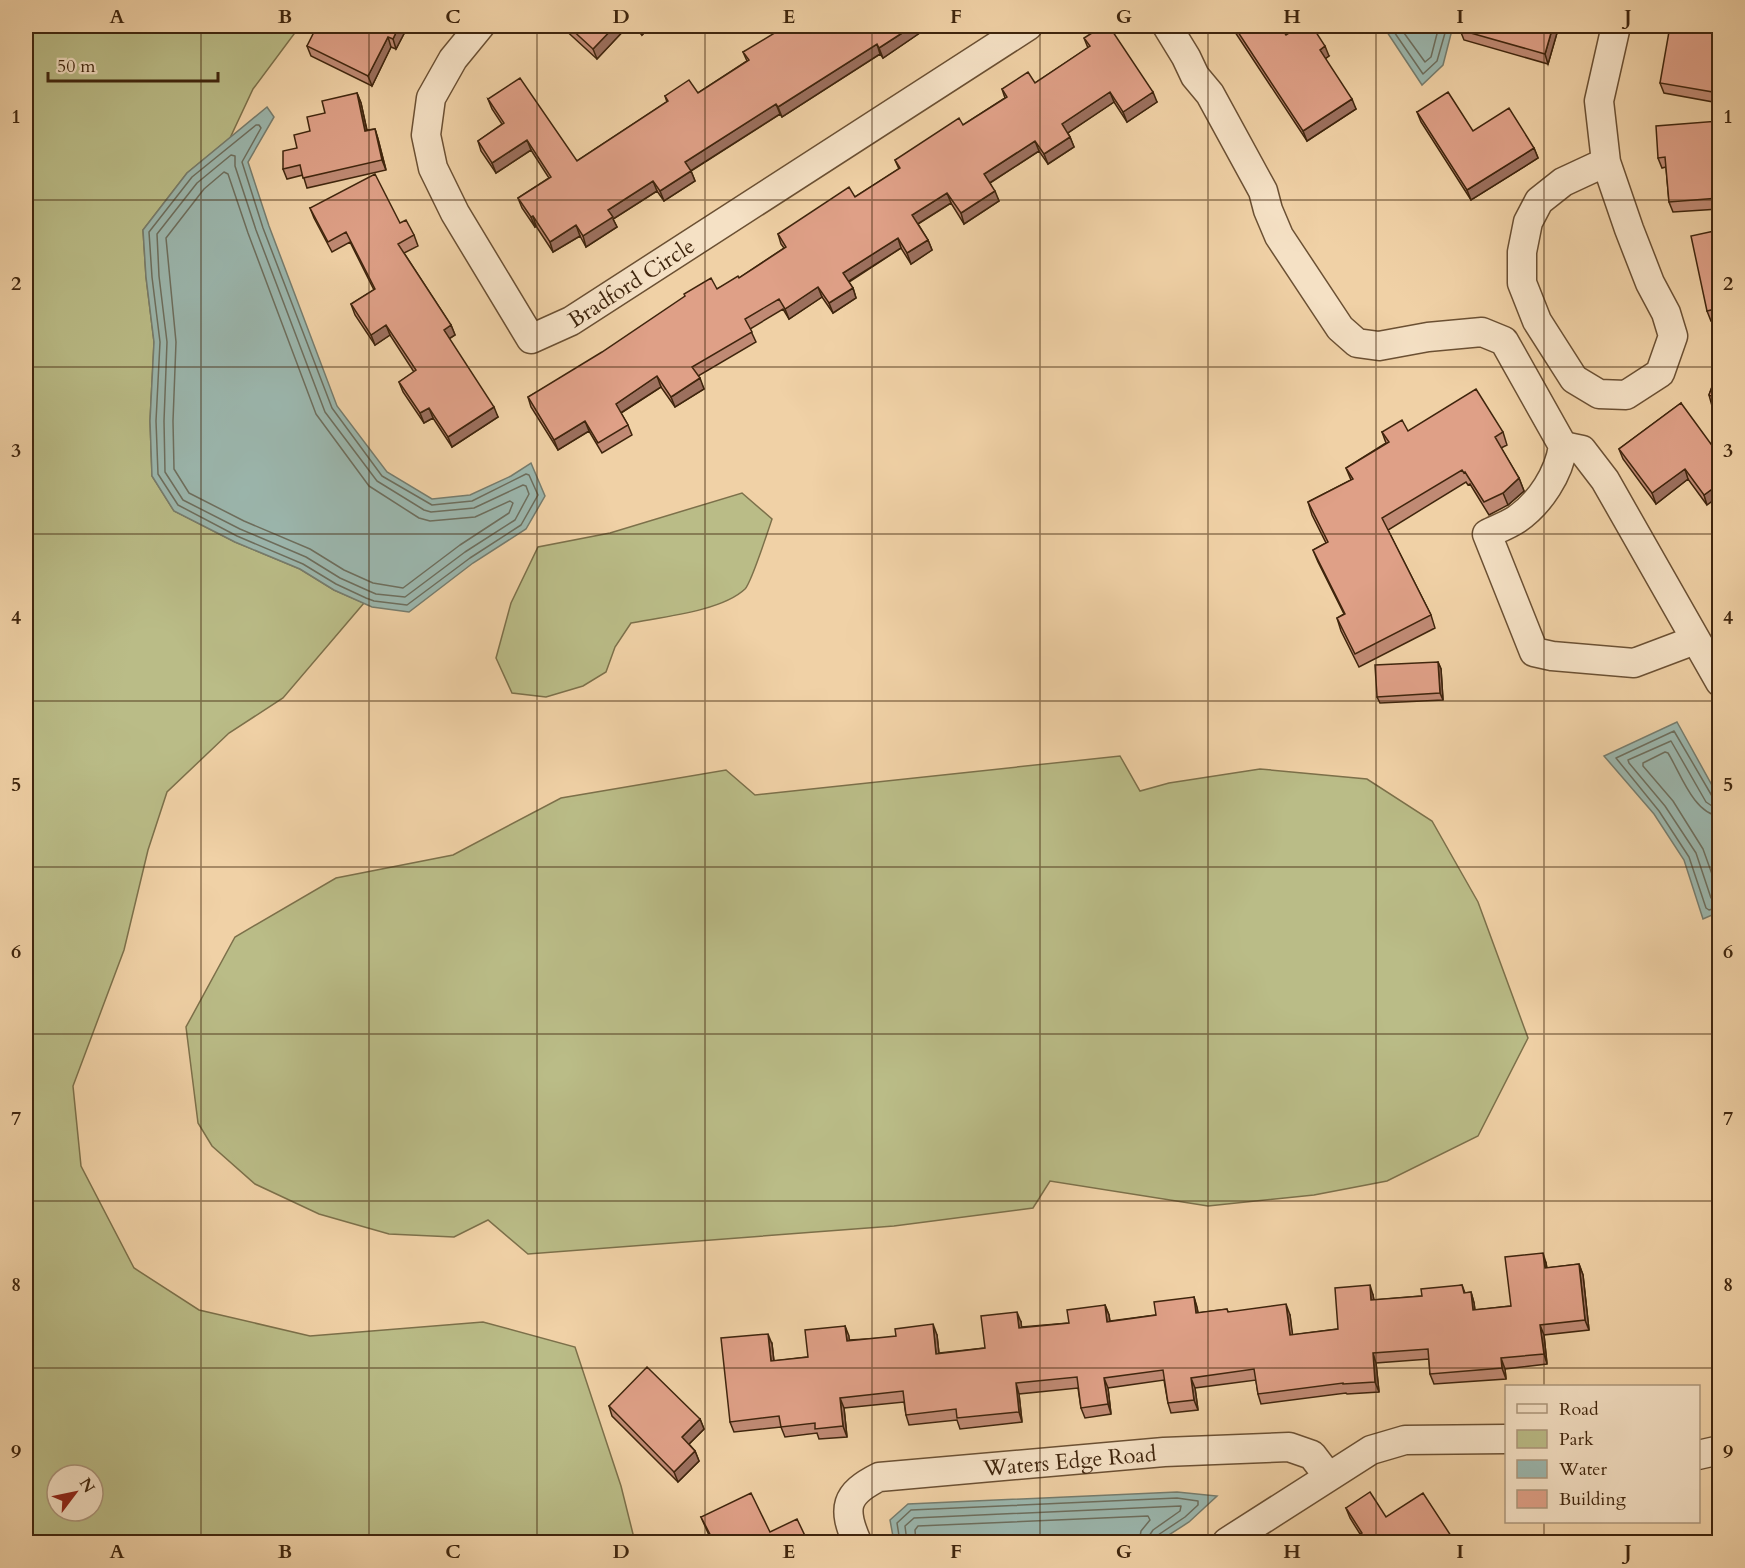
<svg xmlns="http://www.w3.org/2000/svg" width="1745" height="1568" viewBox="0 0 1745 1568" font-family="Cardo,serif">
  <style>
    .green { fill: #babc87; stroke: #7c704a; stroke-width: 1.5; fill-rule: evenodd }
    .water { fill: #9bb6ad; stroke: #767c6d; stroke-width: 1.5 }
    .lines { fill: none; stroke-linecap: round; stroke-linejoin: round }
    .shore { stroke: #6d6e5d; stroke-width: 1.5 }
    .minor-casing { stroke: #6b5033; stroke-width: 31 }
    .minor { stroke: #f5e1c5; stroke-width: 28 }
    .wall { fill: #c08a74; stroke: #3f250d; stroke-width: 1.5 }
    .shaded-wall { fill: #9c705e; stroke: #3f250d; stroke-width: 1.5 }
    .building { fill: #dfa087; stroke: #3f250d; stroke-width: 1.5 }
    .grid { fill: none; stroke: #3f250d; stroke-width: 1.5; stroke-opacity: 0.55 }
    .labels { text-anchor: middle; stroke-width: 4.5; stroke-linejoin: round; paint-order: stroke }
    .street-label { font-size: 22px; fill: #3f250d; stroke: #f5e1c5 }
    .neatline { fill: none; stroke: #3f250d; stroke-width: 2 }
    .grid-label { font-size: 20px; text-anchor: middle; font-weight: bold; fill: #3f250d }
  </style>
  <rect width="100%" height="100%" fill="#f0d1a6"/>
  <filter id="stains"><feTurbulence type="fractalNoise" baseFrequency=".00333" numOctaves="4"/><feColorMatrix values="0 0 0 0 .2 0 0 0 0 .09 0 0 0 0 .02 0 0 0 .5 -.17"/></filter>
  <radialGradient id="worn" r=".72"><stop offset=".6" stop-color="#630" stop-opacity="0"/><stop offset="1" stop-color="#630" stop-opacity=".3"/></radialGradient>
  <path class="green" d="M 26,26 L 300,26 L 253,89 L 230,138 L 187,173 L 143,230 L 146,277 L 154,342 L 150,421 L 152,476 L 174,511 L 235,542 L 300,569 L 334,590 L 364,603 L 283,698 L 229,733 L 167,792 L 148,850 L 124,950 L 73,1086 L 81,1166 L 134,1268 L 199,1310 L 310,1336 L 483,1322 L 575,1347 L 621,1486 L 635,1542 L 26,1542 ZM 57,1475 L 93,1475 L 93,1511 L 57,1511 Z
    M 742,493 L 772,519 C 768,531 751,583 745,589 C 722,611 662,617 631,623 L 615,647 L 606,672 L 583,686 L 546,697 L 512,693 L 496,658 L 511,603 L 538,547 L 610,533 Z
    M 1120,756 L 1140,791 L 1169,783 L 1260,769 L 1367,779 L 1432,821 L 1478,902 L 1528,1038 L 1478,1136 L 1387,1181 L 1314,1195 L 1208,1206 L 1050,1181 L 1033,1208 L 894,1226 L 528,1254 L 488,1220 L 454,1237 L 389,1234 L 319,1214 L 255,1184 L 212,1146 L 198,1123 L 186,1027 L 235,937 L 336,878 L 453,855 L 561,798 L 726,770 L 755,795 Z"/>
  <path class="water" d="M 1383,26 L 1453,26 L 1443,65 L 1422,85 Z
    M 267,107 L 274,117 L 248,162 L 269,226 L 337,406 L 387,472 L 432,499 L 470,495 L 511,476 L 531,463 L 545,496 L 526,529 L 473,563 L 409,612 L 372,607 L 334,590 L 300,569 L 235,542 L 174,511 L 152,476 L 150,421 L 154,342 L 146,277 L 143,230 L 187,173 Z
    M 1677,722 L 1719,798 L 1719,912 L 1703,919 L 1684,860 L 1654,814 L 1604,756 Z
    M 1177,1492 L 1217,1496 L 1189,1522 L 1158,1542 L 894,1542 L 890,1520 L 908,1504 Z"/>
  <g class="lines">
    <path class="shore" d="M 1390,26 L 1423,74 L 1437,61 L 1447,26
      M 1399,26 L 1425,62 L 1431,57 L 1439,26
      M 256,125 L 259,125 L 261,128 L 242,162 L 263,228 L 332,408 L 382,476 L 432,505 L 472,501 L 526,474 L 529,475 L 538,495 L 521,525 L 470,558 L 407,605 L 374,601 L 366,598 L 336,584 L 303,564 L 237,536 L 178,505 L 158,474 L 156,421 L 160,342 L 152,277 L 149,232 L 192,177 Z
      M 231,155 L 235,156 L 235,166 L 256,230 L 325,412 L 377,481 L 424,510 L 431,512 L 474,508 L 523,485 L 526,486 L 529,494 L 515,520 L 465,552 L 405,597 L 376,594 L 369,591 L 340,578 L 306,557 L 240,529 L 183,500 L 165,472 L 164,421 L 167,342 L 159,276 L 157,234 L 197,183 Z
      M 224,172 L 228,174 L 248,233 L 316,414 L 369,486 L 419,518 L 430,521 L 475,517 L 510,501 L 513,503 L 509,513 L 460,545 L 403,588 L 373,583 L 344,570 L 310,549 L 244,521 L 189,493 L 174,469 L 173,421 L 176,342 L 166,238 L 204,189 Z
      M 1720,800 L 1712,796 L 1674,731 L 1616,758 L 1659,811 L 1689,857 L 1706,908 L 1709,910 L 1720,907
      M 1720,807 L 1712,806 L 1706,802 L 1671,741 L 1628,760 L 1629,763 L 1665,806 L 1696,853 L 1711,898 L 1720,899
      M 1720,816 C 1694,815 1680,772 1668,753 L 1665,752 L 1643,763 L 1643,766 L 1673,801 L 1703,849 L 1717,888 L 1720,890
      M 900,1542 L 897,1523 L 911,1510 L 1177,1498 L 1198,1501 L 1198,1505 L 1185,1517 L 1158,1535 L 1156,1542
      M 907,1542 L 905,1526 L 914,1518 L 1181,1506 L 1180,1511 L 1153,1530 L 1149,1536 L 1148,1542
      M 916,1542 L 915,1530 L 918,1526 L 1148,1516 L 1150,1520 L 1141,1531 L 1139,1542"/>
    <defs>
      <g id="minor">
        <path id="s1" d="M 480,26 L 453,59 L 431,98 L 426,135 L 433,168 L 455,213 L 531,339 L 571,321 L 1028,26"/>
        <path d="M 1167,26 L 1186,57 L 1195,76 L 1210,94 L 1263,191 L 1268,210 L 1279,236 L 1340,328 L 1357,343 L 1379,346 L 1428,337 L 1482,332 L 1504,341 L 1563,446 C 1559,474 1540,503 1517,519 C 1508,525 1497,529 1487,534 L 1534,652 L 1552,656 L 1634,663 L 1695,640"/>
        <path d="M 1606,162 L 1563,182 L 1539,201 L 1528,222 L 1522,252 L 1522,283 L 1537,321 L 1574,379 L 1599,394 L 1626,395 L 1660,373 L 1673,336 L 1666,313 L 1650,283 L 1629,229 L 1606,162 L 1599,101 L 1616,26"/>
        <path d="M 1563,446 L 1582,450 L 1605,480 L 1720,682"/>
        <path d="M 1698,1455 L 1720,1450"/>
        <path id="s2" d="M 857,1542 C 842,1508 845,1494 879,1477 L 1164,1452 L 1289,1447 L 1312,1455 L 1328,1476"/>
        <path d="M 1227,1542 L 1371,1450 L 1405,1440 L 1506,1439"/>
      </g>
    </defs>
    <use href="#minor" class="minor-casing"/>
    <use href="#minor" class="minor"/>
  </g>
  <path class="wall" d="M 408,26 L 396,49 L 391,47 L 372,86 L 311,56 L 307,46 Z
    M 561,26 L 628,26 L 597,59 Z
    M 632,26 L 651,26 L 642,35 Z
    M 814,26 L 940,26 L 930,32 L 927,28 L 883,58 L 880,54 L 782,117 L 780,114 L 691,171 L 695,181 L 664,201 L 657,191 L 613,219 L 617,227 L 586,247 L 580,236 L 553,252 L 536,226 L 535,227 L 522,208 L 518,198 L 549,178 L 531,150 L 496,173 L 481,151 L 478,141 L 502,124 L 492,109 L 488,99 L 577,161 L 667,102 L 665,96 L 698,93 L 747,61 L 743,52 L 804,32 Z
    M 1231,26 L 1280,26 L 1286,35 L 1329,56 L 1325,59 L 1356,109 L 1307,141 Z
    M 1461,26 L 1559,26 L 1548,64 L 1464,40 L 1460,30 Z
    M 1719,26 L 1719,103 L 1664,93 L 1660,83 Z
    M 1084,38 L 1157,102 L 1127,122 L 1114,102 L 1068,133 L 1070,137 L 1074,147 L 1048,164 L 1039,151 L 990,183 L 999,201 L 964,224 L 951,203 L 918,224 L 928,240 L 932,250 L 911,264 L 901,248 L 849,282 L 853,288 L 856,298 L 833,313 L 822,297 L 789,319 L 783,309 L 750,329 L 756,342 L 698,376 L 704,389 L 675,407 L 661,387 L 621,413 L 628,425 L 632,435 L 602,453 L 589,431 L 558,450 L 531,407 L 528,397 L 717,289 L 739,278 L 784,248 L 781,244 L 778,234 L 855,197 L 899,169 L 895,160 L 963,125 L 1005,98 L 1002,89 L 1035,83 L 1088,48 Z
    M 357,93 L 361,103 L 367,130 L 375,129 L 378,139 L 386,170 L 307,188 L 303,175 L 287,179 L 283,169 L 297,148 L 325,113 Z
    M 1417,112 L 1473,131 L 1534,148 L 1538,158 L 1471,200 L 1421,122 Z
    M 1719,121 L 1719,209 L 1673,212 L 1669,202 L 1666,167 L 1662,168 L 1658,158 Z
    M 310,208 L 400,223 L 414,235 L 418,246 L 404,253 L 451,325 L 455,335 L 449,339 L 498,417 L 452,447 L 433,418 L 424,423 L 403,392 L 399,382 L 414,372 L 390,335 L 375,345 L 355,315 L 351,304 L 374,290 L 350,242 L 332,252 L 314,218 Z
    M 1719,230 L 1719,319 L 1711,321 L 1707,311 Z
    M 1719,368 L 1719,408 L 1712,406 L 1709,395 Z
    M 1681,403 L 1707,505 L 1688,479 L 1656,504 L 1623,459 L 1619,449 Z
    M 1408,431 L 1503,432 L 1507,445 L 1501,448 L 1519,478 L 1524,491 L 1508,505 L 1489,515 L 1470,484 L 1468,485 L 1466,482 L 1388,530 L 1431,615 L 1435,628 L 1359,667 L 1341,631 L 1337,618 L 1344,614 L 1318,562 L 1313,550 L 1326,543 L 1312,515 L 1308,502 L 1351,480 L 1346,468 L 1386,443 L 1382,432 Z
    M 1438,662 L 1441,669 L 1443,700 L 1380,703 L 1377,697 Z
    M 1546,1263 L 1547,1268 L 1579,1264 L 1583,1275 L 1589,1330 L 1544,1335 L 1547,1364 L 1505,1369 L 1506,1379 L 1434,1384 L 1430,1374 L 1429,1359 L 1376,1363 L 1379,1392 L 1347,1394 L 1346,1393 L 1261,1404 L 1258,1394 L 1256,1380 L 1195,1388 L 1198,1410 L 1171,1413 L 1168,1403 L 1164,1380 L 1108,1388 L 1111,1414 L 1085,1418 L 1081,1408 L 1078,1388 L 1019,1394 L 1022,1422 L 960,1429 L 957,1420 L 909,1425 L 906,1415 L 904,1402 L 844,1408 L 847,1437 L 819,1439 L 817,1433 L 785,1437 L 781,1427 L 734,1432 L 730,1422 L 772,1344 L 774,1361 L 808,1357 L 845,1326 L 849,1340 L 937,1335 L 939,1353 L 985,1348 L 1021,1322 L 1021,1327 L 1069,1323 L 1105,1305 L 1109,1315 L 1110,1321 L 1156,1315 L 1194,1297 L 1198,1313 L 1227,1309 L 1228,1312 L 1290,1315 L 1292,1335 L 1338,1329 L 1373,1295 L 1374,1300 L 1422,1296 L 1462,1285 L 1465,1293 L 1471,1292 L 1474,1303 L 1475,1310 L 1511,1306 Z
    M 609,1406 L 700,1419 L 704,1429 L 689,1444 L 695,1451 L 699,1461 L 678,1482 L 612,1416 Z
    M 1346,1508 L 1386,1517 L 1360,1534 L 1350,1518 Z
    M 701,1517 L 770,1532 L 808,1542 L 712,1542 Z"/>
  <path class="shaded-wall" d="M 399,26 L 408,26 L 396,49 L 393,39 Z
    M 615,26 L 628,26 L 597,59 L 593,49 Z
    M 639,26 L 651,26 L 642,35 Z
    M 913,26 L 926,26 L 927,28 L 883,58 L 879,48 Z
    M 927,26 L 940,26 L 930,32 Z
    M 1553,26 L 1559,26 L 1548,64 L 1545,54 Z
    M 388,37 L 391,47 L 372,86 L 368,76 Z
    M 877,44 L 880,54 L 782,117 L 778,107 Z
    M 1325,46 L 1329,56 L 1323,60 L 1320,50 Z
    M 1110,92 L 1114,102 L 1066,134 L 1062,124 Z
    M 1153,92 L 1157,102 L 1127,122 L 1123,112 Z
    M 357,93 L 361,103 L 369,141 L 365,131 Z
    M 1352,99 L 1356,109 L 1307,141 L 1303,131 Z
    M 776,104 L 780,114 L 689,172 L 685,162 Z
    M 375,129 L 378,139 L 386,170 L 382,160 Z
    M 1070,137 L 1074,147 L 1048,164 L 1044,154 Z
    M 527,140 L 531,150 L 496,173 L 492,163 Z
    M 1035,141 L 1039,151 L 988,184 L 984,174 Z
    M 1534,148 L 1538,158 L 1471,200 L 1467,190 Z
    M 691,171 L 695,181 L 664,201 L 660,191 Z
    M 653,181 L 657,191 L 613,219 L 617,227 L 586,247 L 583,236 L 608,210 Z
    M 995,191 L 999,201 L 964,224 L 961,213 Z
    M 947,193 L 951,203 L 916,225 L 912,215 Z
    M 533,216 L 536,226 L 535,227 L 531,217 Z
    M 576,225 L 580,236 L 553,252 L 550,242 Z
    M 898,238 L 901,248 L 846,283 L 843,273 Z
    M 928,240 L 932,250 L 911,264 L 907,253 Z
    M 818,287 L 822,297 L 789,319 L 785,309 Z
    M 853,288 L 856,298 L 833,313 L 829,303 Z
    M 386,325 L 390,335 L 375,345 L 371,335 Z
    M 451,325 L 455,335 L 447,340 L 444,330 Z
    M 657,376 L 661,387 L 619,414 L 616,404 Z
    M 700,378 L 704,389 L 675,407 L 671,397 Z
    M 494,407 L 498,417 L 452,447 L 448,437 Z
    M 429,408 L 433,418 L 424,423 L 420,413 Z
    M 585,421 L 589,431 L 558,450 L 554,440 Z
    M 1685,469 L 1688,479 L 1656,504 L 1652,493 Z
    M 1519,478 L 1524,491 L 1508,505 L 1503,493 Z
    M 1719,484 L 1719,496 L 1707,505 L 1704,495 Z
    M 1438,662 L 1441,669 L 1443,700 L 1440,693 Z
    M 1543,1253 L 1546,1263 L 1548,1278 L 1545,1268 Z
    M 1579,1264 L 1583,1275 L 1589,1330 L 1585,1320 Z
    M 1370,1285 L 1373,1295 L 1375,1310 L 1371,1300 Z
    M 1471,1292 L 1474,1303 L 1476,1320 L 1473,1310 Z
    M 1194,1297 L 1197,1307 L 1200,1323 L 1196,1313 Z
    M 1286,1304 L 1290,1315 L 1294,1345 L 1290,1335 Z
    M 1105,1305 L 1109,1315 L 1111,1332 L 1107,1322 Z
    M 1017,1312 L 1021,1322 L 1023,1338 L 1019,1328 Z
    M 933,1324 L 937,1335 L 940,1364 L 936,1354 Z
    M 1540,1325 L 1544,1335 L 1547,1364 L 1544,1354 Z
    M 845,1326 L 849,1336 L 850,1351 L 847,1341 Z
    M 768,1334 L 772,1344 L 775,1371 L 771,1361 Z
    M 1373,1353 L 1376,1363 L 1379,1392 L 1375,1382 Z
    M 1501,1358 L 1505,1369 L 1506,1379 L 1502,1368 Z
    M 1104,1378 L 1108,1388 L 1111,1414 L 1108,1404 Z
    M 1191,1378 L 1195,1388 L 1198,1410 L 1194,1400 Z
    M 1016,1383 L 1019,1394 L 1022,1422 L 1019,1412 Z
    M 840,1398 L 844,1408 L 847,1437 L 843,1426 Z
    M 700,1419 L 704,1429 L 685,1448 L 682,1437 Z
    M 695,1451 L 699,1461 L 678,1482 L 674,1472 Z"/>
  <path class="building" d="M 317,26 L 399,26 L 393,39 L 388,37 L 368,76 L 307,46 Z
    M 568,26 L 615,26 L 593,49 Z
    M 786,26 L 800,26 L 804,32 L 814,26 L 913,26 L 879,48 L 877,44 L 778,107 L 776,104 L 685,162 L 691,171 L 660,191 L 653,181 L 608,210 L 613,217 L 583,236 L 576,225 L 550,242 L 533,216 L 531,217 L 518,198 L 551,177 L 527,140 L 492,163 L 478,141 L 504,123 L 488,99 L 520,78 L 577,161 L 668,101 L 665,96 L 689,80 L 698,93 L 749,60 L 743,52 Z
    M 1103,26 L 1109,26 L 1153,92 L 1123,112 L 1110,92 L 1062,124 L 1070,137 L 1044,154 L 1035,141 L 984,174 L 995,191 L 961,213 L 947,193 L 912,215 L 928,240 L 907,253 L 898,238 L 843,273 L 853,288 L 829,303 L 818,287 L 785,309 L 779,299 L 745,319 L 752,332 L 692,367 L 700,378 L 671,397 L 657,376 L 616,404 L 628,425 L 598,443 L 585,421 L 554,440 L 528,397 L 602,352 L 685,296 L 684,294 L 711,278 L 717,289 L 738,276 L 739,278 L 786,247 L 778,234 L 849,187 L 855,197 L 900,168 L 895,160 L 959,118 L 963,125 L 1007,97 L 1002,89 L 1028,72 L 1035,83 L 1090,46 L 1084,38 Z
    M 1234,26 L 1280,26 L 1286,35 L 1300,26 L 1312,26 L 1325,46 L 1320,50 L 1352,99 L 1303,131 Z
    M 1461,26 L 1553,26 L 1545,54 L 1460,30 Z
    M 1670,26 L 1719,26 L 1719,93 L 1660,83 Z
    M 1448,92 L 1473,131 L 1509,108 L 1534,148 L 1467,190 L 1417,112 Z
    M 357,93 L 365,131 L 375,129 L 382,160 L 303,178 L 300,165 L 283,169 L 283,151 L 297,148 L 294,135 L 310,131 L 307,117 L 325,113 L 322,101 Z
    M 1719,121 L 1719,198 L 1669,202 L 1665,157 L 1658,158 L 1656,126 Z
    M 375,174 L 400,223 L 406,220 L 414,235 L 398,244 L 451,325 L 444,330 L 494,407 L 448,437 L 429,408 L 420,413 L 399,382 L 416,370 L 386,325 L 371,335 L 351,304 L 375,289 L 346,232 L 328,242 L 310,208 Z
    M 1719,230 L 1719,308 L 1707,311 L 1691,236 Z
    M 1719,368 L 1719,400 L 1709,395 Z
    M 1476,389 L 1503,432 L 1495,437 L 1519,478 L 1503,493 L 1484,502 L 1465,472 L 1464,473 L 1462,470 L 1382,518 L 1431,615 L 1355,654 L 1337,618 L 1345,614 L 1313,550 L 1328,542 L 1308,502 L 1353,479 L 1346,468 L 1389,442 L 1382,432 L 1402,420 L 1408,431 Z
    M 1681,403 L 1719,455 L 1719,484 L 1704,495 L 1685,469 L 1652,493 L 1619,449 Z
    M 1438,662 L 1440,693 L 1377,697 L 1375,665 Z
    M 1543,1253 L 1545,1268 L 1579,1264 L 1585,1320 L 1540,1325 L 1544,1354 L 1501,1358 L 1502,1368 L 1430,1374 L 1428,1349 L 1373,1353 L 1375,1382 L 1343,1384 L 1343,1383 L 1258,1394 L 1254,1369 L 1191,1378 L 1194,1400 L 1168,1403 L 1163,1370 L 1104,1378 L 1108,1404 L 1081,1408 L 1077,1377 L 1016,1383 L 1019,1412 L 957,1418 L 956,1409 L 906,1415 L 903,1391 L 840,1398 L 843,1426 L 815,1429 L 815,1423 L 781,1427 L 779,1416 L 730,1422 L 721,1338 L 768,1334 L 771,1361 L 808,1357 L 805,1330 L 845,1326 L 847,1341 L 896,1336 L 895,1329 L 933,1324 L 936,1354 L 985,1348 L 981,1316 L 1017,1312 L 1019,1328 L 1069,1323 L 1067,1310 L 1105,1305 L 1107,1322 L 1156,1315 L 1154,1302 L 1194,1297 L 1196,1313 L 1227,1309 L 1228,1312 L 1286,1304 L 1290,1335 L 1338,1329 L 1335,1288 L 1370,1285 L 1371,1300 L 1422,1296 L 1421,1289 L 1462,1285 L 1464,1293 L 1471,1292 L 1473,1310 L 1511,1306 L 1505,1257 Z
    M 647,1367 L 700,1419 L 682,1437 L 695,1451 L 674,1472 L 609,1406 Z
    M 1370,1492 L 1386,1517 L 1423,1493 L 1455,1542 L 1347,1542 L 1362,1533 L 1346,1508 Z
    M 751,1493 L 770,1532 L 797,1519 L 808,1542 L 714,1542 L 701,1517 Z"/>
  <path class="grid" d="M 201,26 L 201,1542M 369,26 L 369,1542M 537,26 L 537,1542M 705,26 L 705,1542M 872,26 L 872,1542M 1040,26 L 1040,1542M 1208,26 L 1208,1542M 1376,26 L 1376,1542M 1544,26 L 1544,1386M 26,200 L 1720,200M 26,367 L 1720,367M 26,534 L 1720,534M 26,701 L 1720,701M 26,867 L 1720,867M 26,1034 L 1720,1034M 26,1201 L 1720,1201M 26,1368 L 1720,1368M 1544,1522 L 1544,1542"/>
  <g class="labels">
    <g class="street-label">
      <text dy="8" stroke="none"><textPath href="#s1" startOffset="471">Bradford Circle</textPath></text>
      <text dy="8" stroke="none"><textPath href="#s2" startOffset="272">Waters Edge Road</textPath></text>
    </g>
  </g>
  <rect width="1745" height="1568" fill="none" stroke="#f0d1a6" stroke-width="66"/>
  <rect x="1505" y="1385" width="195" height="138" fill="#f5e1c5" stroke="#ac967b" stroke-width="1.5"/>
  <rect x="1517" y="1404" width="30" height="9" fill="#f5e1c5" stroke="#ac967b" stroke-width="1.5"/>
  <text x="1559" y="1415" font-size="18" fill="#3f250d">Road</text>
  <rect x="1517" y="1430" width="30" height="18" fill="#babc87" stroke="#ac967b" stroke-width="1.5"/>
  <text x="1559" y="1445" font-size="18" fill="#3f250d">Park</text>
  <rect x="1517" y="1460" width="30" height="18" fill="#9bb6ad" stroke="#ac967b" stroke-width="1.5"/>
  <text x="1559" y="1475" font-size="18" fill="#3f250d">Water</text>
  <rect x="1517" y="1490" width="30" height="18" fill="#dfa087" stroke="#ac967b" stroke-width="1.5"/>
  <text x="1559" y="1505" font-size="18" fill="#3f250d">Building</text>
  <g transform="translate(75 1493) rotate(58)"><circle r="28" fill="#f5e1c5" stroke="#ac967b" stroke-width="1.5"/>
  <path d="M0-4.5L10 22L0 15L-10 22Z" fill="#8f2418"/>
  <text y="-9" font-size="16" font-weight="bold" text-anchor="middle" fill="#3f250d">N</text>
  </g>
  <path d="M48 72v9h170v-9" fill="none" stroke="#3f250d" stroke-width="3"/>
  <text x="57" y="72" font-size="18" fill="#3f250d" stroke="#f5e1c5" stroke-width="4.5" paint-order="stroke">50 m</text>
  <rect x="33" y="33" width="1679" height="1502" class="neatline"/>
  <g class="grid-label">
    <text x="117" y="23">A</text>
    <text x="285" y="23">B</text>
    <text x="453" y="23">C</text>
    <text x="621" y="23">D</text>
    <text x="789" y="23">E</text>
    <text x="956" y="23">F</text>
    <text x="1124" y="23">G</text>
    <text x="1292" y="23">H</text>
    <text x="1460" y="23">I</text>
    <text x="1628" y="23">J</text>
    <text x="16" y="123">1</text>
    <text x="1728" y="123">1</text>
    <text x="16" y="290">2</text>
    <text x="1728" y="290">2</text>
    <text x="16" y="457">3</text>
    <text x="1728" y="457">3</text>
    <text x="16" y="624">4</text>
    <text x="1728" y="624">4</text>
    <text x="16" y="791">5</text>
    <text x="1728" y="791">5</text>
    <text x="16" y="958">6</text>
    <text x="1728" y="958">6</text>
    <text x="16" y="1125">7</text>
    <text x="1728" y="1125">7</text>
    <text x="16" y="1291">8</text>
    <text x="1728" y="1291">8</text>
    <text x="16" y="1458">9</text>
    <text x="1728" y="1458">9</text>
    <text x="117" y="1558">A</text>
    <text x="285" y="1558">B</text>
    <text x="453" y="1558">C</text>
    <text x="621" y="1558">D</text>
    <text x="789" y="1558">E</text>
    <text x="956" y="1558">F</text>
    <text x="1124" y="1558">G</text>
    <text x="1292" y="1558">H</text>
    <text x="1460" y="1558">I</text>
    <text x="1628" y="1558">J</text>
  </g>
  <rect width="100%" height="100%" filter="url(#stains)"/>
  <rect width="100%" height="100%" fill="url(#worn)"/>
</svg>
